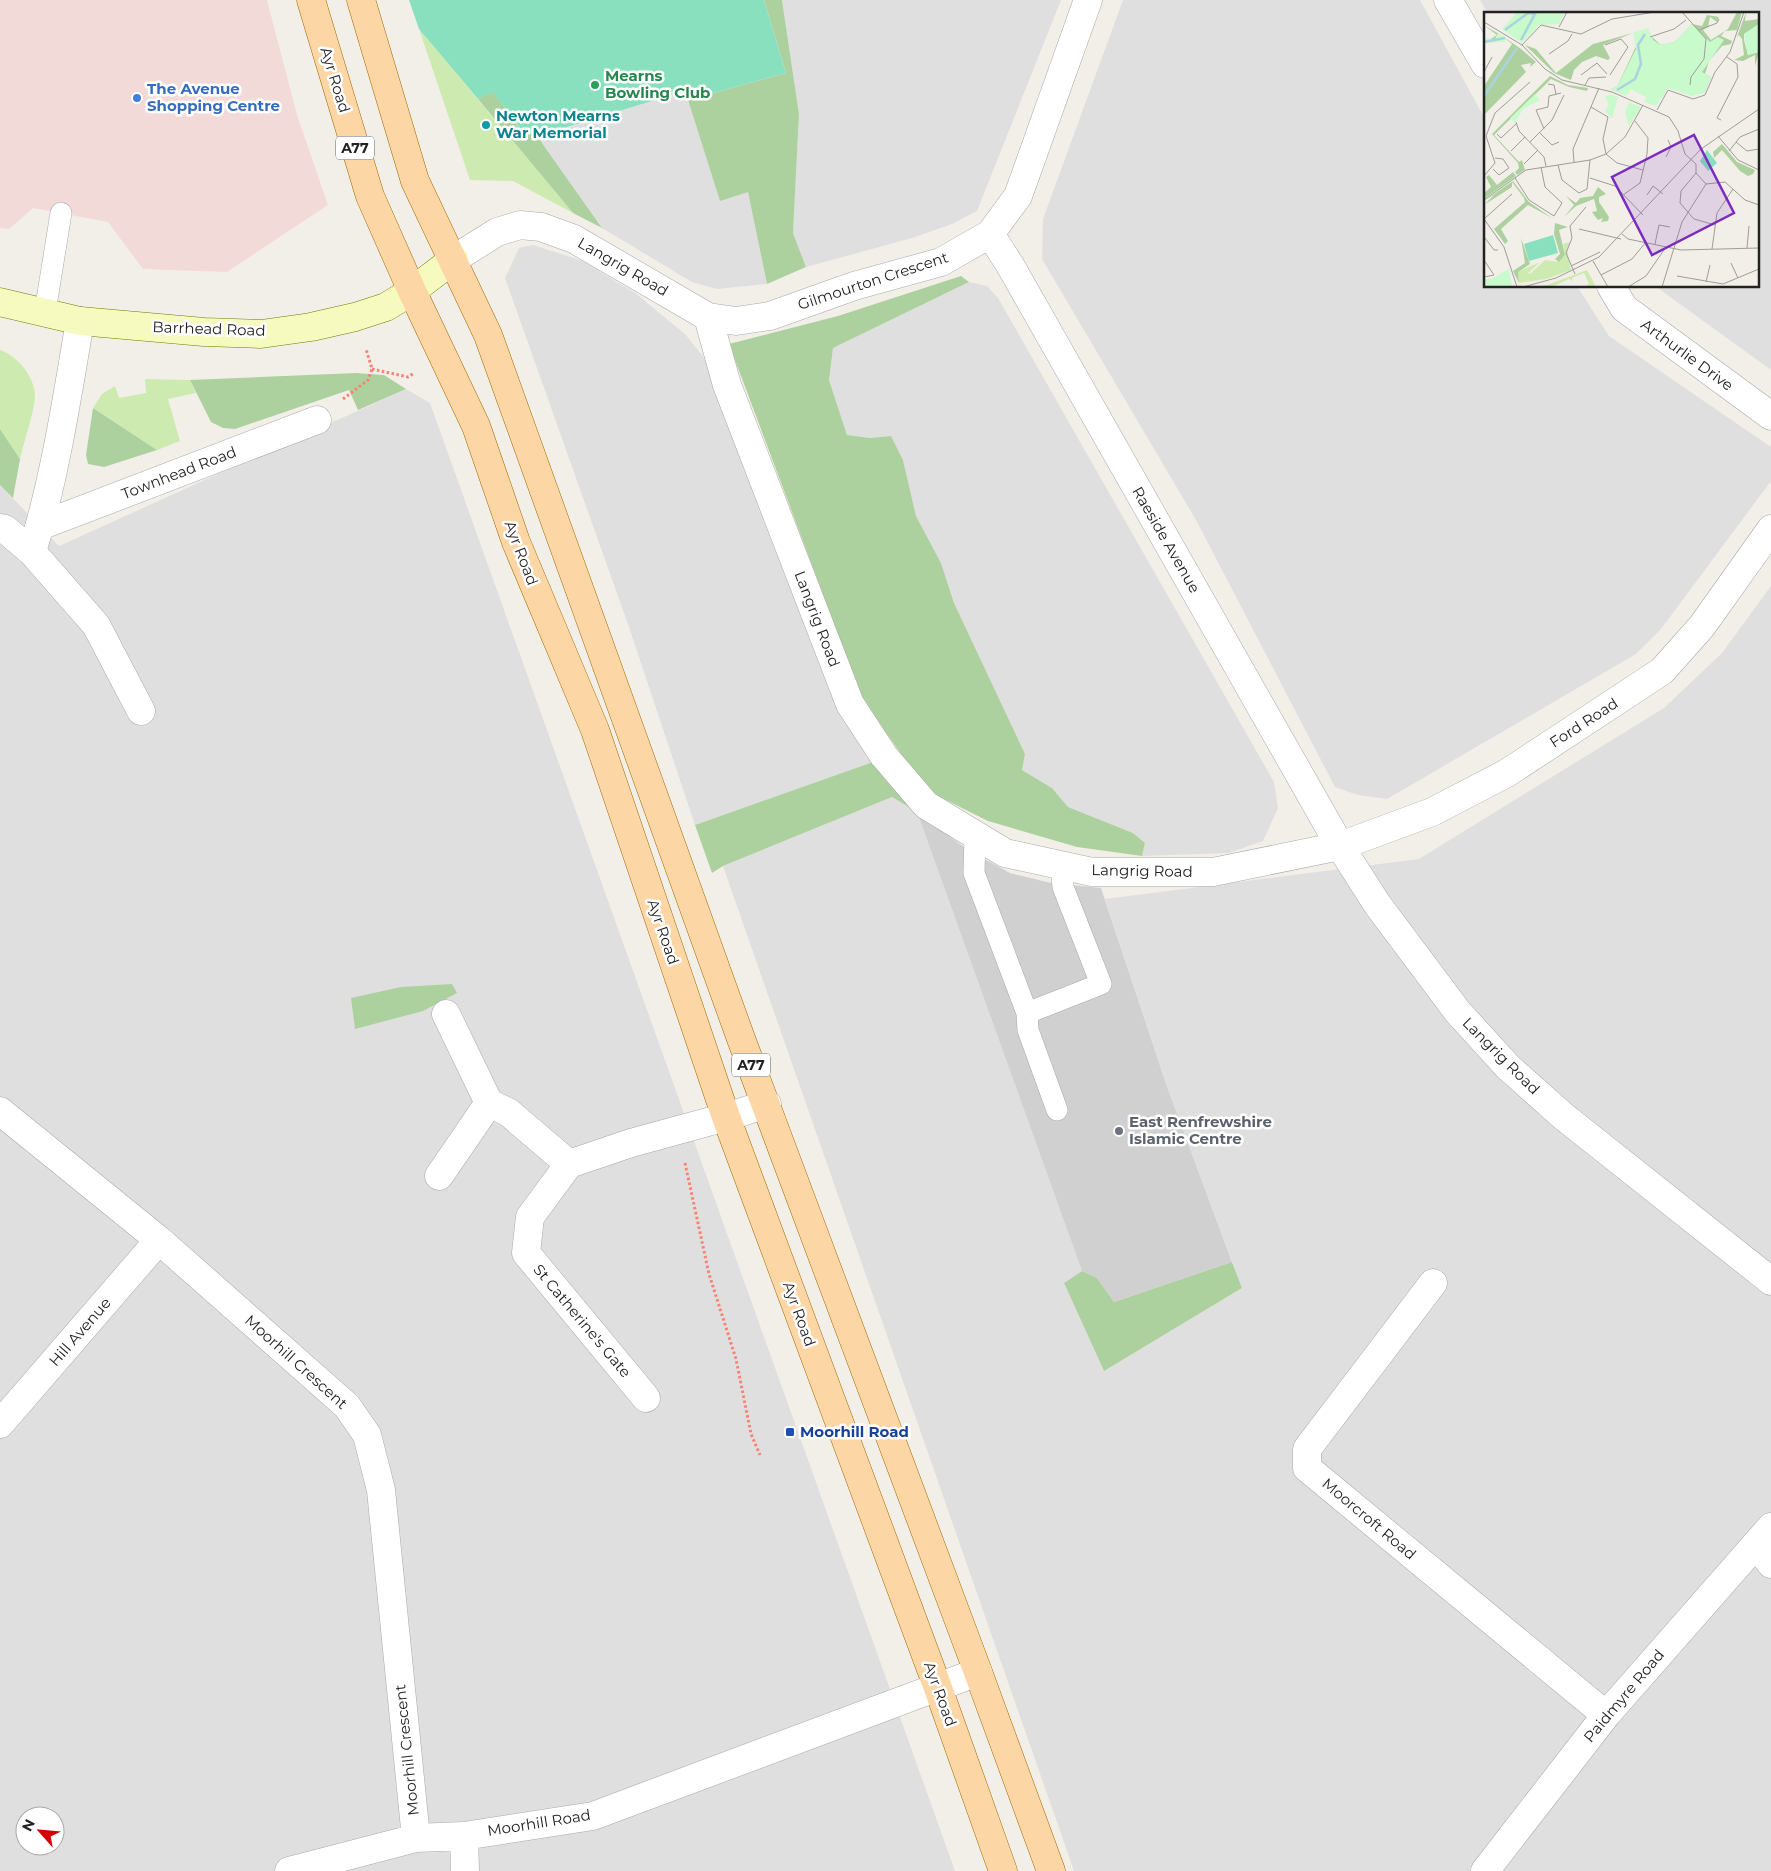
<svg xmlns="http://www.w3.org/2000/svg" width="1771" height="1871" viewBox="0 0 1771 1871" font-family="Montserrat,sans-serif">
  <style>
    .residential { fill: #e0dfdf; fill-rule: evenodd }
    .commercial { fill: #f2dad9 }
    .religious { fill: #d0d0d0 }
    .grass { fill: #cdebb0 }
    .forest { fill: #add19e }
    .pitch { fill: #88e0be }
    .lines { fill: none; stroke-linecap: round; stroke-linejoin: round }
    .lane-casing { stroke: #a9a9a9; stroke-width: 22 }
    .street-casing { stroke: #a9a9a9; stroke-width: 29 }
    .secondary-casing { stroke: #707d05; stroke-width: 29 }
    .primary-casing { stroke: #a06b00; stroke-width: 29 }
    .path { stroke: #fa8072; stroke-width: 3; stroke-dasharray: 2.5 2.5; stroke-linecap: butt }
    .lane { stroke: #fff; stroke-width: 21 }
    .street { stroke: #fff; stroke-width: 28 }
    .secondary { stroke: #f7fabf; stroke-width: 28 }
    .primary { stroke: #fcd6a4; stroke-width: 28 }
    .leisure-dot { fill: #2e9e5b; stroke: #fff; stroke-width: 2 }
    .shop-dot { fill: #3f7fe0; stroke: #fff; stroke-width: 2 }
    .culture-dot { fill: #0f9aa8; stroke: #fff; stroke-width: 2 }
    .worship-dot { fill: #6b7280; stroke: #fff; stroke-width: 2 }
    .transit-dot { fill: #1a4fb4; stroke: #fff; stroke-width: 2 }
    .labels { text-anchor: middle; stroke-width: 5; stroke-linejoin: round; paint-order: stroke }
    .shield { fill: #fff; stroke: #646464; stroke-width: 1 }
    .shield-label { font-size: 14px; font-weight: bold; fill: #222 }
    .leisure-label { font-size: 15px; font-weight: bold; fill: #27864d; stroke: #fff; text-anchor: start }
    .street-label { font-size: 15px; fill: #222; stroke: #fff }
    .shop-label { font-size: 15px; font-weight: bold; fill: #366cbe; stroke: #fff; text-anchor: start }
    .culture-label { font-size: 15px; font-weight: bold; fill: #0d838f; stroke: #fff; text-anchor: start }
    .worship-label { font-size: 15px; font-weight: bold; fill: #5b616d; stroke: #fff; text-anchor: start }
    .transit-label { font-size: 15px; font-weight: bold; fill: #164399; stroke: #fff; text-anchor: start }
    .inset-river { fill: none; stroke: #aad3df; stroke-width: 2.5 }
    .inset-road { fill: none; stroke: #9f9d99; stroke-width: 1 }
    .view { fill: #7b2cbf; fill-opacity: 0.15; stroke: #7b2cbf; stroke-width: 2.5 }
    .inset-edge { fill: none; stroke: #222; stroke-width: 2.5 }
  </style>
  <rect width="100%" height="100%" fill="#f2efe9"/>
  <path class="residential" d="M 782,0 L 1061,0 L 977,211 L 952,224 L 912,238 L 806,267 L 793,233 L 799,114 Z
    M 1123,0 L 1420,0 L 1485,119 L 1485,286 L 1577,286 L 1609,336 L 1771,447 L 1771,481 L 1661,629 L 1636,654 L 1387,799 L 1358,795 L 1335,787 L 1196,520 L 1042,259 L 1043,219 Z
    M 1480,0 L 1771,0 L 1771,370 L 1655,286 L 1757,286 L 1757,14 L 1488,14 Z
    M 675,94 L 688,100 L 720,200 L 748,191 L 767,284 L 717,289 L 692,282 L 602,228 L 537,136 Z
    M 533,245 L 583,261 L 635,293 L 685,334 L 706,360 L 837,710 L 873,762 L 695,825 L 630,630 L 505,278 L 519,248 Z
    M 969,282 L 987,286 L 998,298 L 1274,782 L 1278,808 L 1263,841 L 1229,853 L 1142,856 L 1145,843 L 1133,833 L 1068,807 L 1052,788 L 1022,770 L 1025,754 L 954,603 L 941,563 L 916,516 L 903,460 L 891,436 L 870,438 L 847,435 L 829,380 L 833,348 Z
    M 406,389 L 430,403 L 955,1871 L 0,1871 L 0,485 L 59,546 ZM 25,1816 L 55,1816 L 55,1846 L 25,1846 Z
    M 1771,586 L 1771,1871 L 1074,1871 L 723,866 L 892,797 L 917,812 L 1082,1271 L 1064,1283 L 1104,1371 L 1242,1288 L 1166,1084 L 1105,899 L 1419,859 L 1664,708 L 1722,653 Z"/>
  <path class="commercial" d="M 0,0 L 267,0 L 297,115 L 328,205 L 227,272 L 143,269 L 108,222 L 33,208 L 9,229 L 0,228 Z"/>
  <path class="religious" d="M 917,812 L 968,850 L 1010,873 L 1051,883 L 1101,888 L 1166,1084 L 1232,1262 L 1114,1302 L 1097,1278 L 1082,1271 Z"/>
  <path class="grass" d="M 419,29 L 573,213 L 513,181 L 470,180 Z
    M 0,350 C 18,356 36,378 35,398 C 33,416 24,441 20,459 L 0,429 Z
    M 145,379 L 190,380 L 196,393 L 168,399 L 180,441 L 157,450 L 93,408 L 102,394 L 115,386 L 119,398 L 146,393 Z"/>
  <path class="forest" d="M 764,0 L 782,0 L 799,114 L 793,233 L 806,267 L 767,284 L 748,192 L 720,201 L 688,100 L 786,73 Z
    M 493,91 L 523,134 L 537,136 L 602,228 L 573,213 L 478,99 Z
    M 961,276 L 969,282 L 833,348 L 829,380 L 847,435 L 870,438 L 891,436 L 903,460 L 916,516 L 941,563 L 954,603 L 1025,754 L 1022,770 L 1052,788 L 1068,807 L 1133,833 L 1145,843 L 1142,856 L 1077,847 L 988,821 L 928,791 L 863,701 L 729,344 L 838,316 Z
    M 356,373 L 384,375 L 406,389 L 358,410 L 349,390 L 235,429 L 223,428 L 211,422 L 190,380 Z
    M 93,408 L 157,450 L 104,467 L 88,464 L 86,455 Z
    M 0,429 L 20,459 L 13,498 L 0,485 Z
    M 873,762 L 917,812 L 892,797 L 723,866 L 712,873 L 695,825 Z
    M 452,984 L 457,993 L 423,1011 L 355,1029 L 351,998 L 401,987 Z
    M 1232,1262 L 1242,1288 L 1104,1371 L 1064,1283 L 1082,1271 L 1097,1278 L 1114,1302 Z"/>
  <path class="pitch" d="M 409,0 L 764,0 L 786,73 L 688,100 L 675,94 L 537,136 L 524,134 L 493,92 L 478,99 L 419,29 Z"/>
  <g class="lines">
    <defs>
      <path id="lane" d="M 45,312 L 61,213
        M 975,836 L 974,873 L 1027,1013 L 1101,984 L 1063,887 L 1061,865
        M 1027,1013 L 1028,1030 L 1057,1110"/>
      <path id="street" d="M 1448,0 L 1485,64
        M 990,234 L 1010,265 L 1340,846 L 1377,904 L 1457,1011 L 1508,1067 L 1563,1116 L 1771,1281
        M 454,259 L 497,232 L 520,225 L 541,227 L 574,239 L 708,317 L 736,321 L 770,316 L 854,286 L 941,262 L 990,234 L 1018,196 L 1088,0
        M 1611,286 L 1624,308 L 1771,416
        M 708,317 L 727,385 L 850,704 L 884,756 L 926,805 L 1005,853 L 1092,872 L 1213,872 L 1340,846 L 1432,812 L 1507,773 L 1662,671 L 1702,626 L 1771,529
        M 40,526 L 317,420
        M 0,528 L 5,529 L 32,552 L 96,625 L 141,711
        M 32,552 C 55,477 67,398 80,321
        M 446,1014 L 489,1103 L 508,1112 L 569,1164
        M 0,1111 L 159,1240 L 347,1406 L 367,1435 L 381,1490 L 416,1838
        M 439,1176 L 489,1103
        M 1433,1283 L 1307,1449 L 1307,1468 L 1606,1715
        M 646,1398 L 526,1253 L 530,1217 L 569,1164 L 631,1143 L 726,1117 L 767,1104
        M 0,1424 L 159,1240
        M 1757,1545 L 1771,1564
        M 464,1836 L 465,1871
        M 289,1871 L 416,1838 L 464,1836 L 593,1816 L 978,1672
        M 1485,1871 L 1606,1715 L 1771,1527"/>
      <path id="secondary" d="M 0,302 L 80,321 L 204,332 L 261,334 L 311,327 L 355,317 L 386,307 L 412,291 L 454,259"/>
      <path id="primary" d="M 311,0 L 370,196 L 412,291 L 476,426 L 516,542 L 595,730 L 726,1117 L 938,1688 L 1003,1871
        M 361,0 L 415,181 L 488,335 L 740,1036 L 978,1672 L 1051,1871"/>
    </defs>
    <use href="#lane" class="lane-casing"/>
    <use href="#street" class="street-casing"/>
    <use href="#secondary" class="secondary-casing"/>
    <use href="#primary" class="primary-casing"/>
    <path class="path" d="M 372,369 L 408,377 L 414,373
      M 343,399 L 368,380 L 372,369 L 366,349
      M 685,1163 L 709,1274 L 736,1359 L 751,1434 L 760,1455"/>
    <use href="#lane" class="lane"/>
    <use href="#street" class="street"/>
    <use href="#secondary" class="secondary"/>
    <use href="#primary" class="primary"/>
  </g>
  <circle class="leisure-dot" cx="595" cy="85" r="5"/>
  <circle class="shop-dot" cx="137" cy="98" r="5"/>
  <circle class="culture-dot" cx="486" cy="125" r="5"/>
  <circle class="worship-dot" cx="1119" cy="1131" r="5"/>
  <rect class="transit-dot" x="785" y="1427" width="10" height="10" rx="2.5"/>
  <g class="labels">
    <g class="shield">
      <rect x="336" y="136.5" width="38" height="23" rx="4"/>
      <rect x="732" y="1053.5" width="38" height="23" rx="4"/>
    </g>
    <g class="shield-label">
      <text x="355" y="153">A77</text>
      <text x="751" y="1070">A77</text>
    </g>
    <g class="leisure-label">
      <text x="605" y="81">Mearns<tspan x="605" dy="17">Bowling Club</tspan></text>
    </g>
    <g class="street-label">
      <text transform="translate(335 80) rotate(73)" y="5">Ayr Road</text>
      <text transform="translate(623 267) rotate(30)" y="5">Langrig Road</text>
      <text transform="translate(873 281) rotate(-18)" y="5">Gilmourton Crescent</text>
      <text transform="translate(209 329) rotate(2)" y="5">Barrhead Road</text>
      <text transform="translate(1687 355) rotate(36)" y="5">Arthurlie Drive</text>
      <text transform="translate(179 473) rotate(-21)" y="5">Townhead Road</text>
      <text transform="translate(1166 540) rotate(60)" y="5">Raeside Avenue</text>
      <text transform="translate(521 553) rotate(69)" y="5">Ayr Road</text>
      <text transform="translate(817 619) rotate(69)" y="5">Langrig Road</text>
      <text transform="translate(1584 723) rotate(-33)" y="5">Ford Road</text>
      <text transform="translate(1142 871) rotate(1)" y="5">Langrig Road</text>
      <text transform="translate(663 932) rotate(71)" y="5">Ayr Road</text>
      <text transform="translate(1501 1056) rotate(45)" y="5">Langrig Road</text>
      <text transform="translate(799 1314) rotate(70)" y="5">Ayr Road</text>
      <text transform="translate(582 1321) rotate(50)" y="5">St Catherine's Gate</text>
      <text transform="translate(80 1332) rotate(-49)" y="5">Hill Avenue</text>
      <text transform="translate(296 1362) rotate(42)" y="5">Moorhill Crescent</text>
      <text transform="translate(1369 1519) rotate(40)" y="5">Moorcroft Road</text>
      <text transform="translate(940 1694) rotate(70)" y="5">Ayr Road</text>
      <text transform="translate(1624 1696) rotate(-50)" y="5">Paidmyre Road</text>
      <text transform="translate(407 1750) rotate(-96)" y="5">Moorhill Crescent</text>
      <text transform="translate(539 1823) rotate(-9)" y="5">Moorhill Road</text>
    </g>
    <g class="shop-label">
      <text x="147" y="94">The Avenue<tspan x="147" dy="17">Shopping Centre</tspan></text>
    </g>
    <g class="culture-label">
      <text x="496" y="121">Newton Mearns<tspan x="496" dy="17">War Memorial</tspan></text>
    </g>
    <g class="worship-label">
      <text x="1129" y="1127">East Renfrewshire<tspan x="1129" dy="17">Islamic Centre</tspan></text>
    </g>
    <g class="transit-label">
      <text x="800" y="1437">Moorhill Road</text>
    </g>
  </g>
  <g transform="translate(1484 12)">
    <rect width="275" height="275" fill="#f2efe9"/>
    <path d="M 86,230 L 83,237 L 87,258 L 62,267 L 35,271 L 33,260 L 56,250 L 43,262 L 47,261 L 61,248 L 75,250 L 81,243 L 79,232 ZM 103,258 L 112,275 L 100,275 L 105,272 L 100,261 L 88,266 L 89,269 L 85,267 L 70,274 L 46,275 L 63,273 Z" fill="#cdebb0"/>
    <path d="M 253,0 L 258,0 L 253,18 L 241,19 L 237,24 L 248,29 L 247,32 L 238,34 L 225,49 L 221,62 L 227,65 L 220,81 L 197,44 L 138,82 L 127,77 L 133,75 L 153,32 L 168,25 L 177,33 L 191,30 L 208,12 L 218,14 L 223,3 L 235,5 L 233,10 L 226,5 L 224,15 L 219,18 L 227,28 L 244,17 ZM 262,0 L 261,9 L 275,7 L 275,12 L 260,22 L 260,28 L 264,43 L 275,40 L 271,54 L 271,43 L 259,49 L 250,48 L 260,43 L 258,27 L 255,23 L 253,25 ZM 1,14 L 17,23 L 37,37 L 52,50 L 46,55 L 47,51 L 37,53 L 42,60 L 0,103 L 0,74 L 28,32 L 22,27 L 0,31 L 13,23 ZM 149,21 L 119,33 L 126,46 L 124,48 L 112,44 L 98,50 L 90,58 L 87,68 L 70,61 L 41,33 L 52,37 L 72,61 L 109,32 ZM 66,64 L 84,73 L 104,76 L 103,79 L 85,75 L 67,67 L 10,123 L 35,150 L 38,148 L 41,158 L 33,163 L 31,160 L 35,156 L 34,151 L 8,122 ZM 238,132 L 253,150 L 271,158 L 269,162 L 264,164 L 256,159 L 238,138 L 230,146 L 229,140 ZM 29,160 L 32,164 L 0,187 L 0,181 L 7,175 L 2,165 L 5,163 L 13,173 ZM 29,169 L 45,190 L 68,206 L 44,193 L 17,217 L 24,229 L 21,232 L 10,217 L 41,190 L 40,186 L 28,170 L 28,175 L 0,193 L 10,183 L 0,189 ZM 114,175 L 122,182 L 115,185 L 115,190 L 125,205 L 124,209 L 117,210 L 119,206 L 114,208 L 110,203 L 108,200 L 113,199 L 110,187 L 92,194 L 80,205 L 90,193 L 82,184 L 92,191 L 96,186 L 109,184 ZM 71,211 L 84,215 L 75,218 L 81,243 L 75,250 L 71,247 L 76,242 L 70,222 ZM 37,226 L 46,252 L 34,260 L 35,271 L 29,259 L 41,251 Z" fill="#add19e"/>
    <path d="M 33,0 L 81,0 L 75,12 L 55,13 L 38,31 L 18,17 ZM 208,12 L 226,30 L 234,25 L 240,28 L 218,60 L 227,65 L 220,81 L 208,84 L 184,76 L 172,94 L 160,90 L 162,85 L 147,77 L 142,84 L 127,77 L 133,75 L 152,37 L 149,21 L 164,16 L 169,28 L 177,33 L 191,30 ZM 275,12 L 275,40 L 264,43 L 260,22 ZM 14,21 L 23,26 L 20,30 L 0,31 L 0,26 L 11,27 ZM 51,82 L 56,88 L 39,97 L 31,111 L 26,106 ZM 127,82 L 134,85 L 128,107 L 121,99 L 125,92 L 121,85 ZM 145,90 L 157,95 L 145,114 L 141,100 ZM 25,257 L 28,275 L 0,275 L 0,267 L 7,267 Z" fill="#c8facc"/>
    <path d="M 223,138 L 233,151 L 224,159 L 216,149 ZM 69,223 L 74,241 L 45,249 L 40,232 Z" fill="#88e0be"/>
    <path class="inset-river" d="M 21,18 L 44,1 L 51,2 L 37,28M 0,30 L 21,26M 133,78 L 151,67 L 157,52 L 154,33 L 161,22M 0,84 L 33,36"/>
    <path class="inset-road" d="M 198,0 L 222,27 L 220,47 L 207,65 L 206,73M 0,10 L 38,33 L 61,57 L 78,68 L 128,80 L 185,105 L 194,119 L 201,142 L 212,152 L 212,161 L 197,179 L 196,191 L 210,207 L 231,213M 75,15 L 83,0M 215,18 L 233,11 L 235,7M 166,25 L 190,17 L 202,8M 38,33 L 57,13 L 97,22 L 128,7 L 171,0M 121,33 L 137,27 L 144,35 L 126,63M 65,42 L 84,29 L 88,22M 0,60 L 8,45M 97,63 L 113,51 L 123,62M 64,72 L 70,73 L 72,82M 101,73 L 105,66 L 122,65M 107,95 L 124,105 L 119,127 L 122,142 L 133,151 L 159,158M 173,98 L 184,78 L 209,87 L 221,83 L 231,60 L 246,40 L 260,0M 237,108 L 233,106 L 254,65 L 253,52 L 243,45M 32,110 L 35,119 L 60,145 L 62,154M 60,117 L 52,98 L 64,95 L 65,84 L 77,81M 56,121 L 68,133 L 75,130M 13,122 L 17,126 L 32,112M 234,124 L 254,148 L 275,158M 46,130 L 68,108 L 80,83M 252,130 L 263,139 L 275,137M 27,139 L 41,125M 245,139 L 256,125 L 275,117M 182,145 L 187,135 L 184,128M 90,150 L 89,137 L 115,76M 40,152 L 54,138M 74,153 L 78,168 L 95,181 L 103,177 L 106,148M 9,157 L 15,163 L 25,156 L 19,147 L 11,146M 212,161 L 222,172 L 241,170 L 261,188 L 275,193M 0,164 L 11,151 L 2,124 L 11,101 L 46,70M 31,166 L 45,188 L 70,204 L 78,191 L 61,175 L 57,155M 106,166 L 131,174 L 159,203M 139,183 L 156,171 L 163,142 L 164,126 L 151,109M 163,183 L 169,174 L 179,182M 0,188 L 42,158 L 106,148 L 122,142 L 141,125 L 159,93M 0,207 L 20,235 L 33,275M 0,207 L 28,182M 95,217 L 137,227M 138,222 L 144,227 L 197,238 L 275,236M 1,226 L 10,238 L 14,238M 171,232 L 175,213 L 186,215M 263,236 L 265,214M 228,237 L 233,201 L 249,177M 0,248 L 10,263 L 0,265M 109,249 L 124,275M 247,251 L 254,266M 87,254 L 116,240M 91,262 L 82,241 L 88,226 L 86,214 L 102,195M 117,263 L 148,247 L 162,230M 193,264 L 239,272 L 275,257M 222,270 L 226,253M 39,275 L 72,266 L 115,245 L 217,137 L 275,97M 144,275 L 162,264 L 182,235M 178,275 L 198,210 L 222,172"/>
    <path class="view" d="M 210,123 L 250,201 L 168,243 L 128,165 Z"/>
    <rect width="275" height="275" class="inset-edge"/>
  </g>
  <g transform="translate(40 1831) rotate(297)"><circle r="24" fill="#ffffff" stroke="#a7a7a7"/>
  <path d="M0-4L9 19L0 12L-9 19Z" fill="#d40000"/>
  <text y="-8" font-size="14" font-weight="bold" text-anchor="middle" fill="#222222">N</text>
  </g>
</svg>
